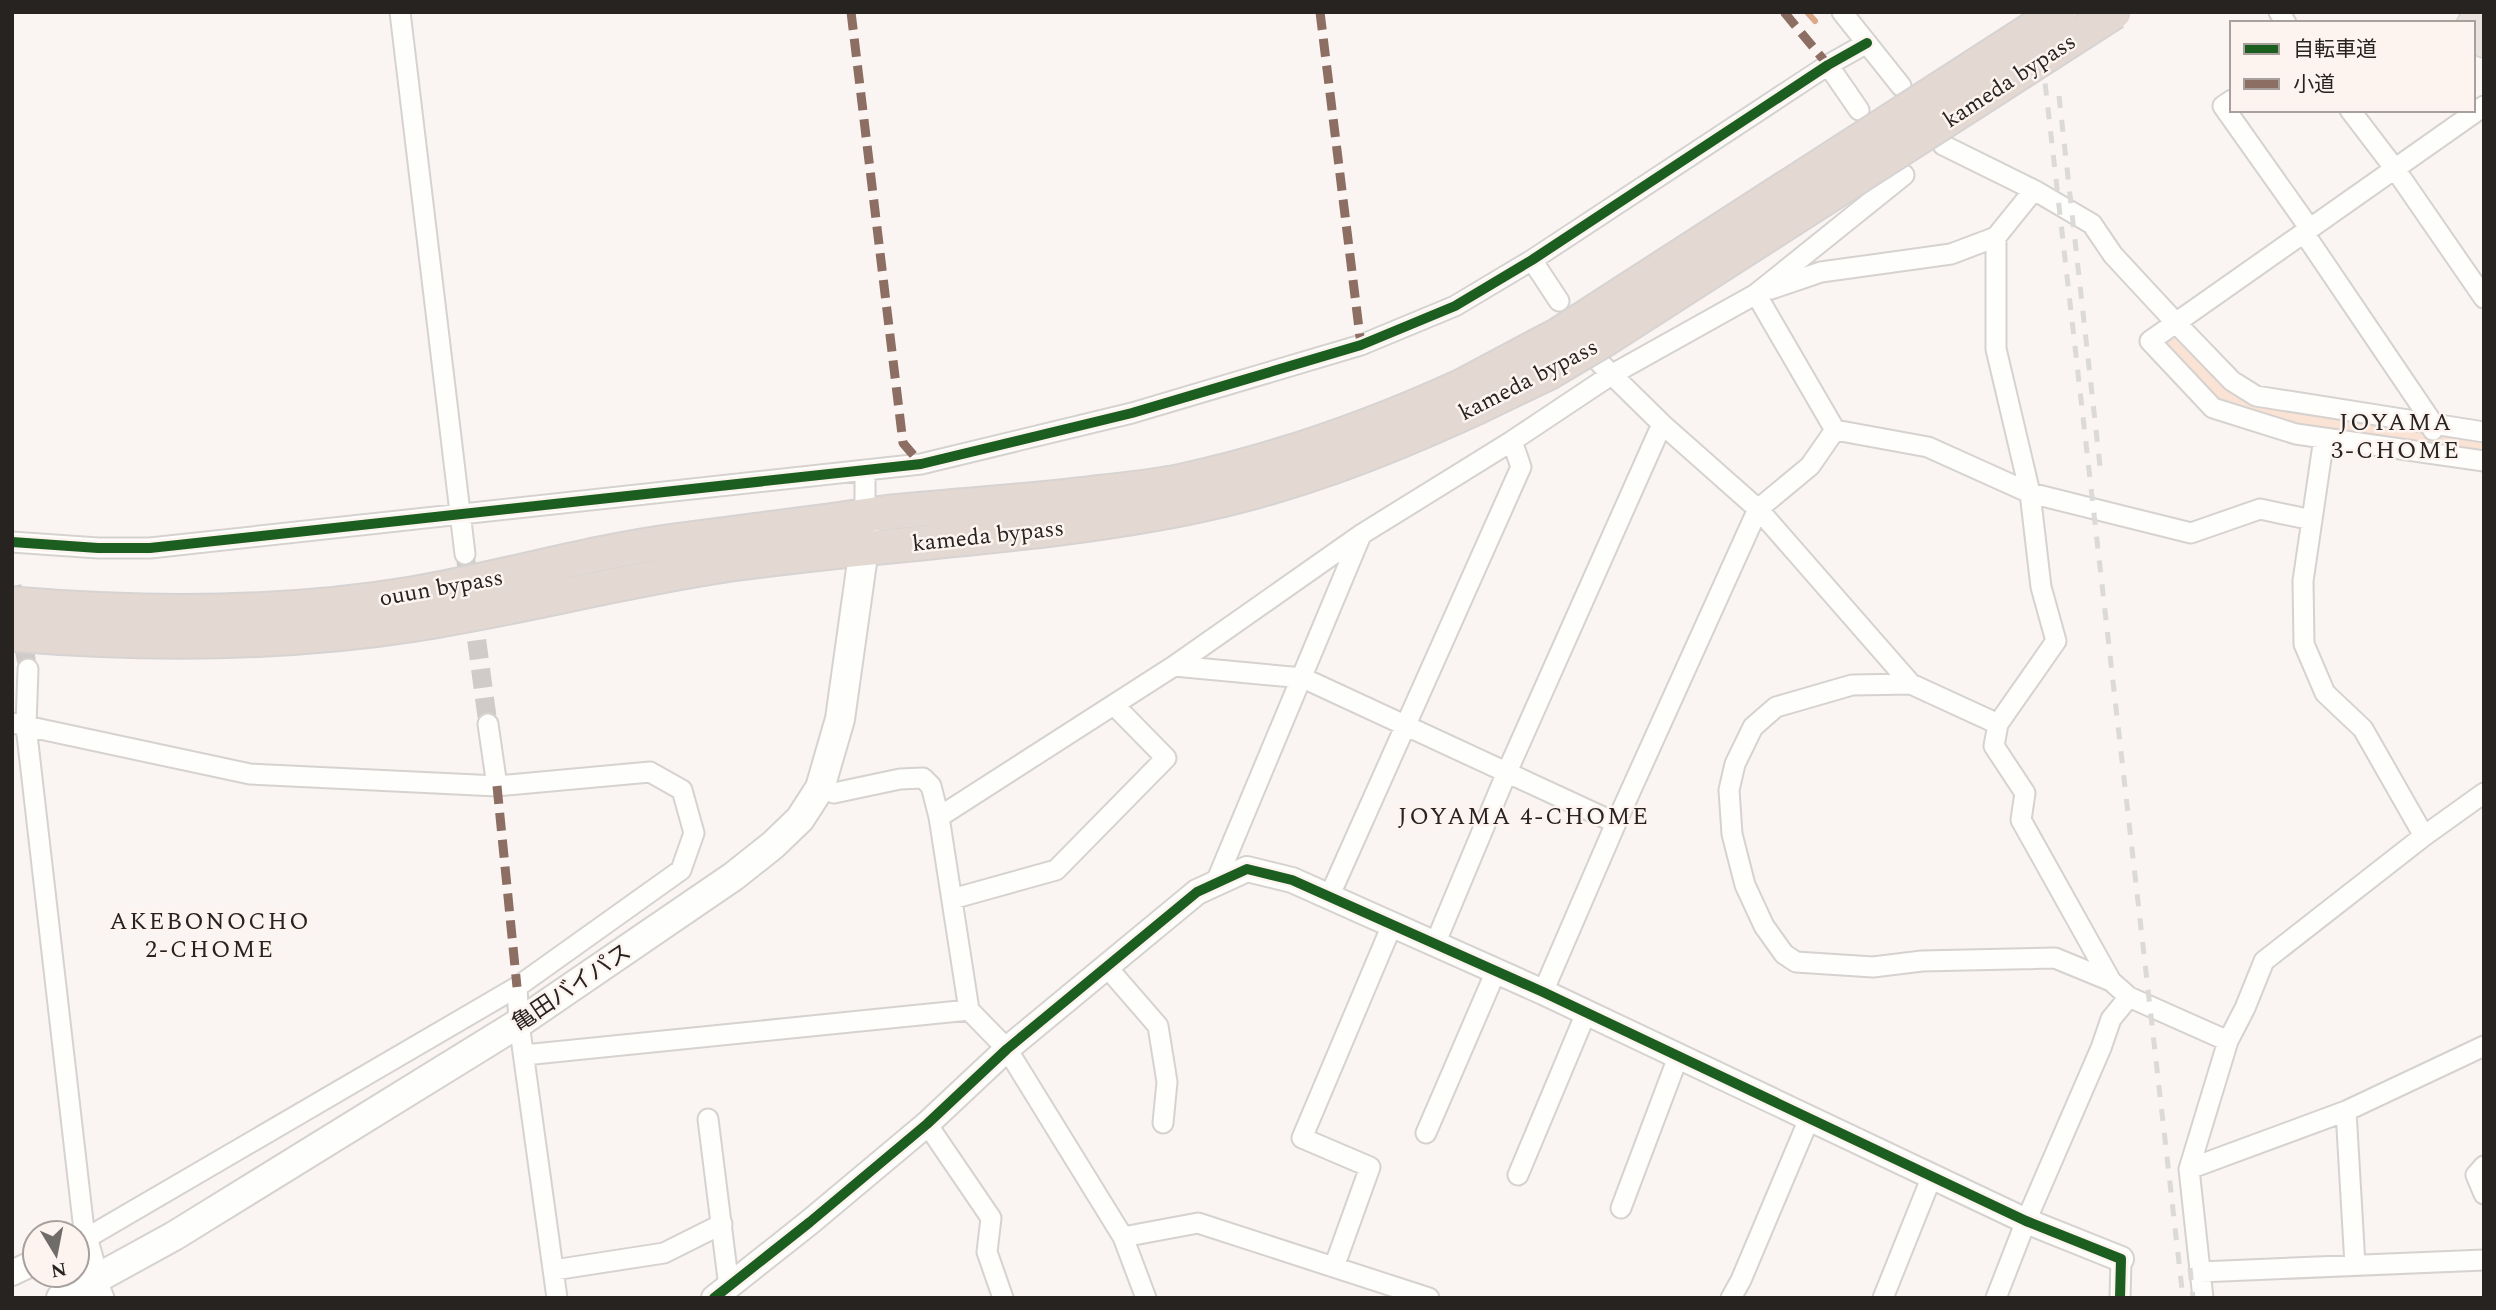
<svg xmlns="http://www.w3.org/2000/svg" width="2496" height="1310" viewBox="0 0 2496 1310" font-family="Spectral,'Noto Sans JP',serif">
  <style>
    .green { fill: #fae3d5 }
    .lines { fill: none; stroke-linecap: round; stroke-linejoin: round }
    .stream { stroke: #daa989; stroke-width: 6 }
    .minor-tunnel { stroke: #d0cbc8; stroke-width: 19; stroke-dasharray: 19 10; stroke-linecap: butt }
    .minor-casing { stroke: #d6d2cf; stroke-width: 23 }
    .tertiary-casing { stroke: #d6d2cf; stroke-width: 28 }
    .secondary-casing { stroke: #d6d2cf; stroke-width: 32 }
    .primary-casing { stroke: #d6d3d2; stroke-width: 35 }
    .trunk-casing { stroke: #d6d3d2; stroke-width: 37 }
    .minor { stroke: #fefefd; stroke-width: 19 }
    .tertiary { stroke: #fefefd; stroke-width: 24 }
    .secondary { stroke: #fefefd; stroke-width: 28 }
    .primary { stroke: #eae2dd; stroke-width: 32 }
    .trunk { stroke: #e3d9d2; stroke-width: 33 }
    .rail { stroke: #dbdad8; stroke-width: 5; stroke-dasharray: 12 12; stroke-linecap: butt }
    .trunk-bridge-casing { stroke: #d6d3d2; stroke-width: 37; stroke-linecap: butt }
    .trunk-bridge { stroke: #e3d9d2; stroke-width: 33 }
    .quiet { stroke: #8d6e63; stroke-width: 9; stroke-dasharray: 18 9; stroke-linecap: butt }
    .cycleway-casing { stroke: #fdf4ef; stroke-width: 15 }
    .cycleway { stroke: #1b5e20; stroke-width: 10 }
    .labels { text-anchor: middle; stroke-width: 5; stroke-linejoin: round; paint-order: stroke }
    .street-label { font-size: 23px; fill: #262321; stroke: #fdf4ef }
    .neighbourhood-label { font-size: 24px; letter-spacing: 2px; fill: #262321; stroke: #fdf4ef }
  </style>
  <rect width="100%" height="100%" fill="#faf5f2"/>
  <path class="green" d="M 2174,336 L 2241,400 L 2484,441 L 2484,456 L 2314,430 L 2220,404 L 2163,342 Z"/>
  <g class="lines">
    <path class="stream" d="M 1807,12 L 1815,21"/>
    <path class="minor-tunnel" d="M 465,554 L 488,724
      M 12,586 L 28,669"/>
    <defs>
      <path id="minor" d="M 400,12 L 465,554
        M 1842,12 L 1901,86
        M 2279,12 L 2286,23
        M 1828,65 L 1859,110
        M 2232,100 L 2223,106 L 2310,229
        M 2484,106 L 2150,341 L 2213,408 L 2296,434 L 2484,461
        M 2350,110 L 2395,169 L 2484,298
        M 1943,145 L 2034,190 L 2092,224 L 2113,255 L 2177,324 L 2232,381 L 2256,396 L 2484,432
        M 2304,233 L 2434,425 L 2433,430
        M 1996,237 L 1996,349 L 2030,493 L 2041,587 L 2056,641 L 1998,724 L 1994,746 L 2025,793 L 2021,820 L 2111,981
        M 1532,260 L 1559,301
        M 1771,289 L 1821,272 L 1951,254 L 1996,237 L 2034,190
        M 1756,294 L 1835,430 L 1928,447 L 2030,493 L 2191,533 L 2260,509 L 2312,520
        M 1600,363 L 1662,424 L 1758,509 L 1911,684
        M 2324,438 L 2303,581 L 2304,644 L 2325,693 L 2363,729 L 2424,836
        M 865,470 L 865,516
        M 12,542 L 98,548 L 150,548 L 921,464 L 1132,413 L 1361,345 L 1455,306 L 1532,260 L 1828,65 L 1867,43
        M 1174,666 L 1303,678 L 1616,823
        M 12,723 L 250,774 L 497,786 L 650,772 L 682,790 L 694,833 L 681,870 L 517,987 L 85,1239 L 26,726 L 28,669
        M 488,724 L 497,786
        M 1998,724 L 1911,684 L 1852,685 L 1776,707 L 1753,727 L 1735,764 L 1729,790 L 1732,834 L 1745,885 L 1764,926 L 1784,954 L 1796,962 L 1873,967 L 1922,961 L 2055,958 L 2111,981 L 2129,997 L 2228,1041
        M 820,788 L 834,793 L 900,779 L 923,778 L 931,786 L 939,817 L 969,1010 L 1007,1049 L 1123,1237 L 1146,1298
        M 939,817 L 1174,666 L 1362,534 L 1512,441 L 1611,375 L 1756,294 L 1904,175
        M 1216,882 L 1361,535
        M 1329,897 L 1521,467 L 1512,441
        M 952,899 L 1056,870 L 1166,758 L 1114,705
        M 1435,944 L 1507,772 L 1662,424
        M 1106,966 L 1158,1026 L 1167,1082 L 1163,1123
        M 517,987 L 519,1023 L 557,1298
        M 1543,992 L 1616,823 L 1758,509 L 1810,466 L 1835,430
        M 524,1055 L 969,1010
        M 2346,1111 L 2355,1265
        M 708,1119 L 729,1287
        M 927,1124 L 991,1218 L 987,1252 L 1003,1298
        M 1426,1133 L 1496,971
        M 2484,1166 L 2476,1175 L 2484,1194
        M 2189,1169 L 2346,1111 L 2484,1046
        M 1518,1175 L 1586,1013
        M 1621,1208 L 1678,1057
        M 1123,1237 L 1198,1223 L 1429,1298
        M 1334,1267 L 1370,1167 L 1302,1138 L 1392,925
        M 554,1270 L 664,1253 L 722,1224
        M 2200,1272 L 2484,1260
        M 96,1278 L 104,1298
        M 1731,1298 L 1741,1280 L 1809,1119
        M 1883,1298 L 1932,1176
        M 1996,1298 L 2026,1221 L 2101,1048 L 2111,1019 L 2129,997
        M 2120,1298 L 2121,1259
        M 2203,1298 L 2189,1169 L 2228,1041 L 2245,1008 L 2264,961 L 2424,836 L 2484,793"/>
      <path id="tertiary" d="M 77,1243 L 85,1239 L 96,1278
        M 12,1273 L 35,1262
        M 714,1298 L 810,1222 L 927,1124 L 1007,1049 L 1197,892 L 1247,869 L 1292,880 L 1543,992 L 2026,1221 L 2121,1259"/>
      <path id="secondary" d="M 61,1298 L 174,1236 L 519,1023 L 734,876 L 773,845 L 800,819 L 820,788 L 840,719 L 864,548 L 865,527"/>
      <path id="primary" d="M 2473,25 L 2484,41"/>
      <path id="trunk" d="M 12,604 C 145,615 280,616 412,594 C 500,579 585,553 674,541 C 725,534 777,528 828,521 C 852,518 877,513 902,511 C 966,505 1030,501 1094,493 C 1123,490 1153,487 1182,481 C 1279,460 1372,427 1462,386
        M 12,634 C 147,645 282,645 416,624 C 524,607 631,578 739,563 C 888,543 1039,537 1185,508 C 1287,488 1382,451 1475,408"/>
    </defs>
    <use href="#minor" class="minor-casing"/>
    <use href="#tertiary" class="tertiary-casing"/>
    <use href="#secondary" class="secondary-casing"/>
    <use href="#primary" class="primary-casing"/>
    <use href="#trunk" class="trunk-casing"/>
    <use href="#minor" class="minor"/>
    <use href="#tertiary" class="tertiary"/>
    <use href="#secondary" class="secondary"/>
    <use href="#primary" class="primary"/>
    <use href="#trunk" class="trunk"/>
    <path class="rail" d="M 2037,12 L 2183,1298
      M 2059,96 L 2101,475
      M 2190,1268 L 2193,1298"/>
    <defs>
      <path id="trunk-bridge" d="M 1462,386 L 1558,335 L 2059,12
        M 1475,408 L 1548,373 L 1607,338 L 2114,12"/>
    </defs>
    <use href="#trunk-bridge" class="trunk-bridge-casing"/>
    <use href="#trunk-bridge" class="trunk-bridge"/>
    <path class="quiet" d="M 851,12 L 903,443 L 921,464
      M 1320,12 L 1361,345
      M 1784,12 L 1828,65
      M 497,786 L 517,987"/>
    <defs>
      <path id="cycleway" d="M 12,542 L 98,548 L 150,548 L 921,464 L 1132,413 L 1361,345 L 1455,306 L 1532,260 L 1828,65 L 1867,43
        M 714,1298 L 810,1222 L 927,1124 L 1007,1049 L 1197,892 L 1247,869 L 1292,880 L 1543,992 L 2026,1221 L 2121,1259 L 2120,1298"/>
    </defs>
    <use href="#cycleway" class="cycleway-casing"/>
    <use href="#cycleway" class="cycleway"/>
  </g>
  <g class="labels">
    <g class="street-label">
      <text transform="translate(2009 80) rotate(-33)" y="8">kameda bypass</text>
      <text transform="translate(1528 379) rotate(-27)" y="8">kameda bypass</text>
      <text transform="translate(988 535) rotate(-6)" y="8">kameda bypass</text>
      <text transform="translate(441 587) rotate(-10)" y="8">ouun bypass</text>
      <text transform="translate(571 987) rotate(-34)" y="8">亀田バイパス</text>
    </g>
    <g class="neighbourhood-label">
      <text x="2396" y="430">JOYAMA<tspan x="2396" dy="28">3-CHOME</tspan></text>
      <text x="1524" y="824">JOYAMA 4-CHOME</text>
      <text x="210" y="929">AKEBONOCHO<tspan x="210" dy="28">2-CHOME</tspan></text>
    </g>
  </g>
  <rect width="2496" height="1310" fill="none" stroke="#262321" stroke-width="28"/>
  <rect x="2230" y="21" width="245" height="91" fill="#fdf4ef" stroke="#a7a09d" stroke-width="2"/>
  <rect x="2244" y="44" width="35" height="10" fill="#1b5e20" stroke="#a7a09d" stroke-width="2"/>
  <text x="2293" y="56" font-size="21" fill="#262321">自転車道</text>
  <rect x="2244" y="79" width="35" height="10" fill="#8d6e63" stroke="#a7a09d" stroke-width="2"/>
  <text x="2293" y="91" font-size="21" fill="#262321">小道</text>
  <g transform="translate(56 1254) rotate(170)"><circle r="33" fill="#fdf4ef" stroke="#a7a09d" stroke-width="2"/>
  <path d="M0-5L12 26L0 18L-12 26Z" fill="#706c6a"/>
  <text y="-10" font-size="19" font-weight="bold" text-anchor="middle" fill="#262321">N</text>
  </g>
</svg>
